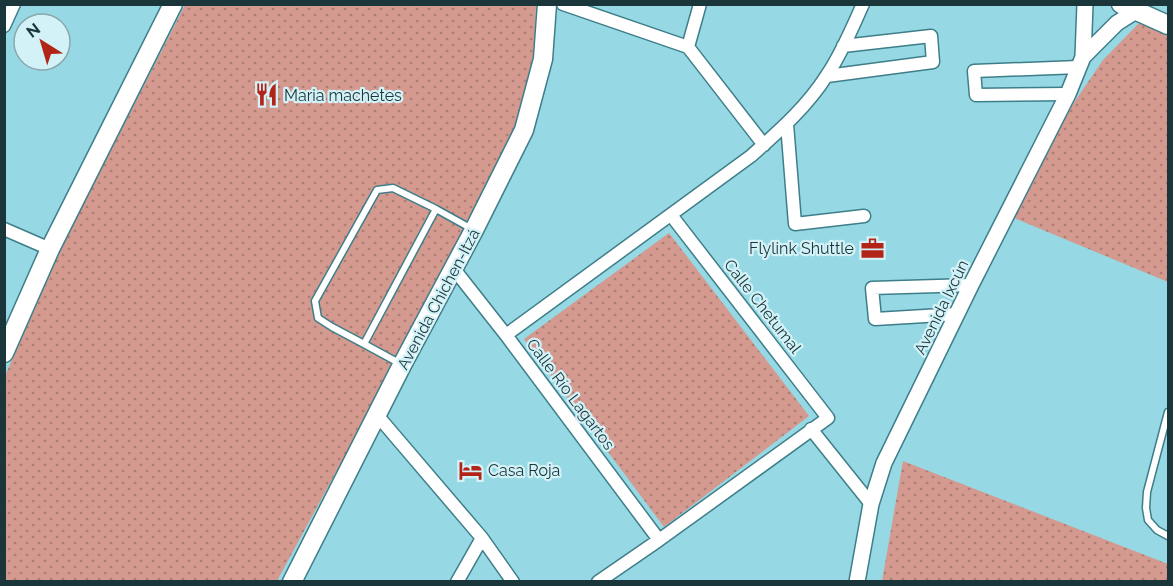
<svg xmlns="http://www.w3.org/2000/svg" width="1173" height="586" viewBox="0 0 1173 586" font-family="Raleway,sans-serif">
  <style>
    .park { fill: url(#park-dots) }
    .building { fill: url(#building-hatch) }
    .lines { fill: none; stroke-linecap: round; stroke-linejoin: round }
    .service-casing { stroke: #3e7e89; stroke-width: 9 }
    .minor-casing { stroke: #3e7e89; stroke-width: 15 }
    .tertiary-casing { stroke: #3e7e89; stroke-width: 18 }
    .secondary-casing { stroke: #3e7e89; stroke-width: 21 }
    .service { stroke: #fff; stroke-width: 6 }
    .minor { stroke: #fff; stroke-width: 12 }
    .tertiary { stroke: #fff; stroke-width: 15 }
    .secondary { stroke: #fff; stroke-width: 18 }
    .labels { text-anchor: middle; stroke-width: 4.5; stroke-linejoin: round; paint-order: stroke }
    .poi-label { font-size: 16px; fill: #1b363a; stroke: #d3f2f8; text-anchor: start }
    .street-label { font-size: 16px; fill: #1b363a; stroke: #d3f2f8 }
  </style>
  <defs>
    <pattern id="park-dots" width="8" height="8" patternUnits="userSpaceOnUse" patternTransform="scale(1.5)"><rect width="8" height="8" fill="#d4998f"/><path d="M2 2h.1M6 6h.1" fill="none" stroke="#ab7e76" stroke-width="1.8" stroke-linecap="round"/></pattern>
    <pattern id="building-hatch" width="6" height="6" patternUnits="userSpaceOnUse" patternTransform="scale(1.5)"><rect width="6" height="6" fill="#5ac7c0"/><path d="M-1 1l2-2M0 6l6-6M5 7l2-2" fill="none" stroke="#4aa29d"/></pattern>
  </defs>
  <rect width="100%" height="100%" fill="#96d8e3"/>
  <path class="park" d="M 185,5 L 536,5 L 534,52 L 528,81 L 517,127 L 475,206 L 396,361 L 277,581 L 5,582 L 5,376 L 59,252 Z
    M 1144,18 L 1168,31 L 1168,282 L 1014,218 L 1071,107 L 1103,60 Z
    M 669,233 L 809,416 L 664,527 L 524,339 Z
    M 903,461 L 1168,564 L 1168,581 L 882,581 Z"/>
  <path class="building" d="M 877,239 L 877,255 L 866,257 L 867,241 Z"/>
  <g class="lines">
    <defs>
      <path id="service" d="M 364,344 L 332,327 L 318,318 L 315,301 L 377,190 L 393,188 L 436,209
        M 399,363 L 364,344 L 436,209 L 472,229
        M 1168,412 L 1147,492 L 1146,508 L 1148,520 L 1157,530 L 1168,536"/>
      <path id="minor" d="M 563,4 L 688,47 L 764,145
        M 4,26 L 14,4
        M 688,47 L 700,4
        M 827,76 L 933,62 L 931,36 L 843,46
        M 1068,94 L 976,95 L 974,71 L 1079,67
        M 787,124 L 795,224 L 864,216
        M 4,229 L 50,249
        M 454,269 L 506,335 L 659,540
        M 958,314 L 875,319 L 872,288 L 971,285
        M 506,335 L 751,156 C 778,132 807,107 827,75 C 842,53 852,28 863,4
        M 377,415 L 482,538 L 513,582
        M 811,429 L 871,504
        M 457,582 L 482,538
        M 598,582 L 659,540 L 828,418 L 671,215"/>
      <path id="tertiary" d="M 1083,57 L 1117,23 L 1136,11
        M 857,582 L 871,504 L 884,463 L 971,285 L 1068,94 L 1083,57 L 1085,4"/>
      <path id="secondary" d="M 1121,4 L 1168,25
        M 4,353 L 50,249 L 173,4
        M 292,582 L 402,365 L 474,230 L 524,130 L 543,59 L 547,4"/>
    </defs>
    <use href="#service" class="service-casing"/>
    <use href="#minor" class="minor-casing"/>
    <use href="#tertiary" class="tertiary-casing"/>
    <use href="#secondary" class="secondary-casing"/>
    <use href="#service" class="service"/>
    <use href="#minor" class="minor"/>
    <use href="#tertiary" class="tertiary"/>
    <use href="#secondary" class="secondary"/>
  </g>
  <defs>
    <symbol id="restaurant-bare" viewBox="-9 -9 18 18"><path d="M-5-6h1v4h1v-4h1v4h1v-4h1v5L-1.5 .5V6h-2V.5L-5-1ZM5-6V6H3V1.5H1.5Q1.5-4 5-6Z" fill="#b32418" stroke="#d3f2f8" stroke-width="2.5" paint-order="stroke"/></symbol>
    <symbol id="office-bare" viewBox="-9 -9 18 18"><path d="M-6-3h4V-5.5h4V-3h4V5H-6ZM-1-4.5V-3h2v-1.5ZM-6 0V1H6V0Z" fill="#b32418" stroke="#d3f2f8" stroke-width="2.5" paint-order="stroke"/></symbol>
    <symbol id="hotel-bare" viewBox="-9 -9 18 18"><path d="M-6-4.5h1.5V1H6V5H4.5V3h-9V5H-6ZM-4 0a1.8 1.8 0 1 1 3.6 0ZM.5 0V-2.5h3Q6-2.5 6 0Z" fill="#b32418" stroke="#d3f2f8" stroke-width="2.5" paint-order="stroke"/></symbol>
  </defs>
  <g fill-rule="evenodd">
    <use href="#restaurant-bare" x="250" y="78" width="33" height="33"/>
    <use href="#office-bare" x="856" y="232" width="33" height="33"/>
    <use href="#hotel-bare" x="454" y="454" width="33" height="33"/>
  </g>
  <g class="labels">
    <g class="poi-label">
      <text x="284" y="101">Maria machetes</text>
      <text x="854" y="254" text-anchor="end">Flylink Shuttle</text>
      <text x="488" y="476">Casa Roja</text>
    </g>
    <g class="street-label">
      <text transform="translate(438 299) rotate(-62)" y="6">Avenida Chichen-Itzá</text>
      <text transform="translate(763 306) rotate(52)" y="6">Calle Chetumal</text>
      <text transform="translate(941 307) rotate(-64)" y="6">Avenida Ixcún</text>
      <text transform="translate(571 394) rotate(53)" y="6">Calle Río Lagartos</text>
    </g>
  </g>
  <rect width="1173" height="586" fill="none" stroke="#1b363a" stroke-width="12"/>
  <g transform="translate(42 42) rotate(323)"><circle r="28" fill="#d3f2f8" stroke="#89a7ac" stroke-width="1.5"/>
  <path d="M0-4.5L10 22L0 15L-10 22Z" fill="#b32418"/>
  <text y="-9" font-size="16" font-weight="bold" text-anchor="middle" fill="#1b363a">N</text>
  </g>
</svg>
